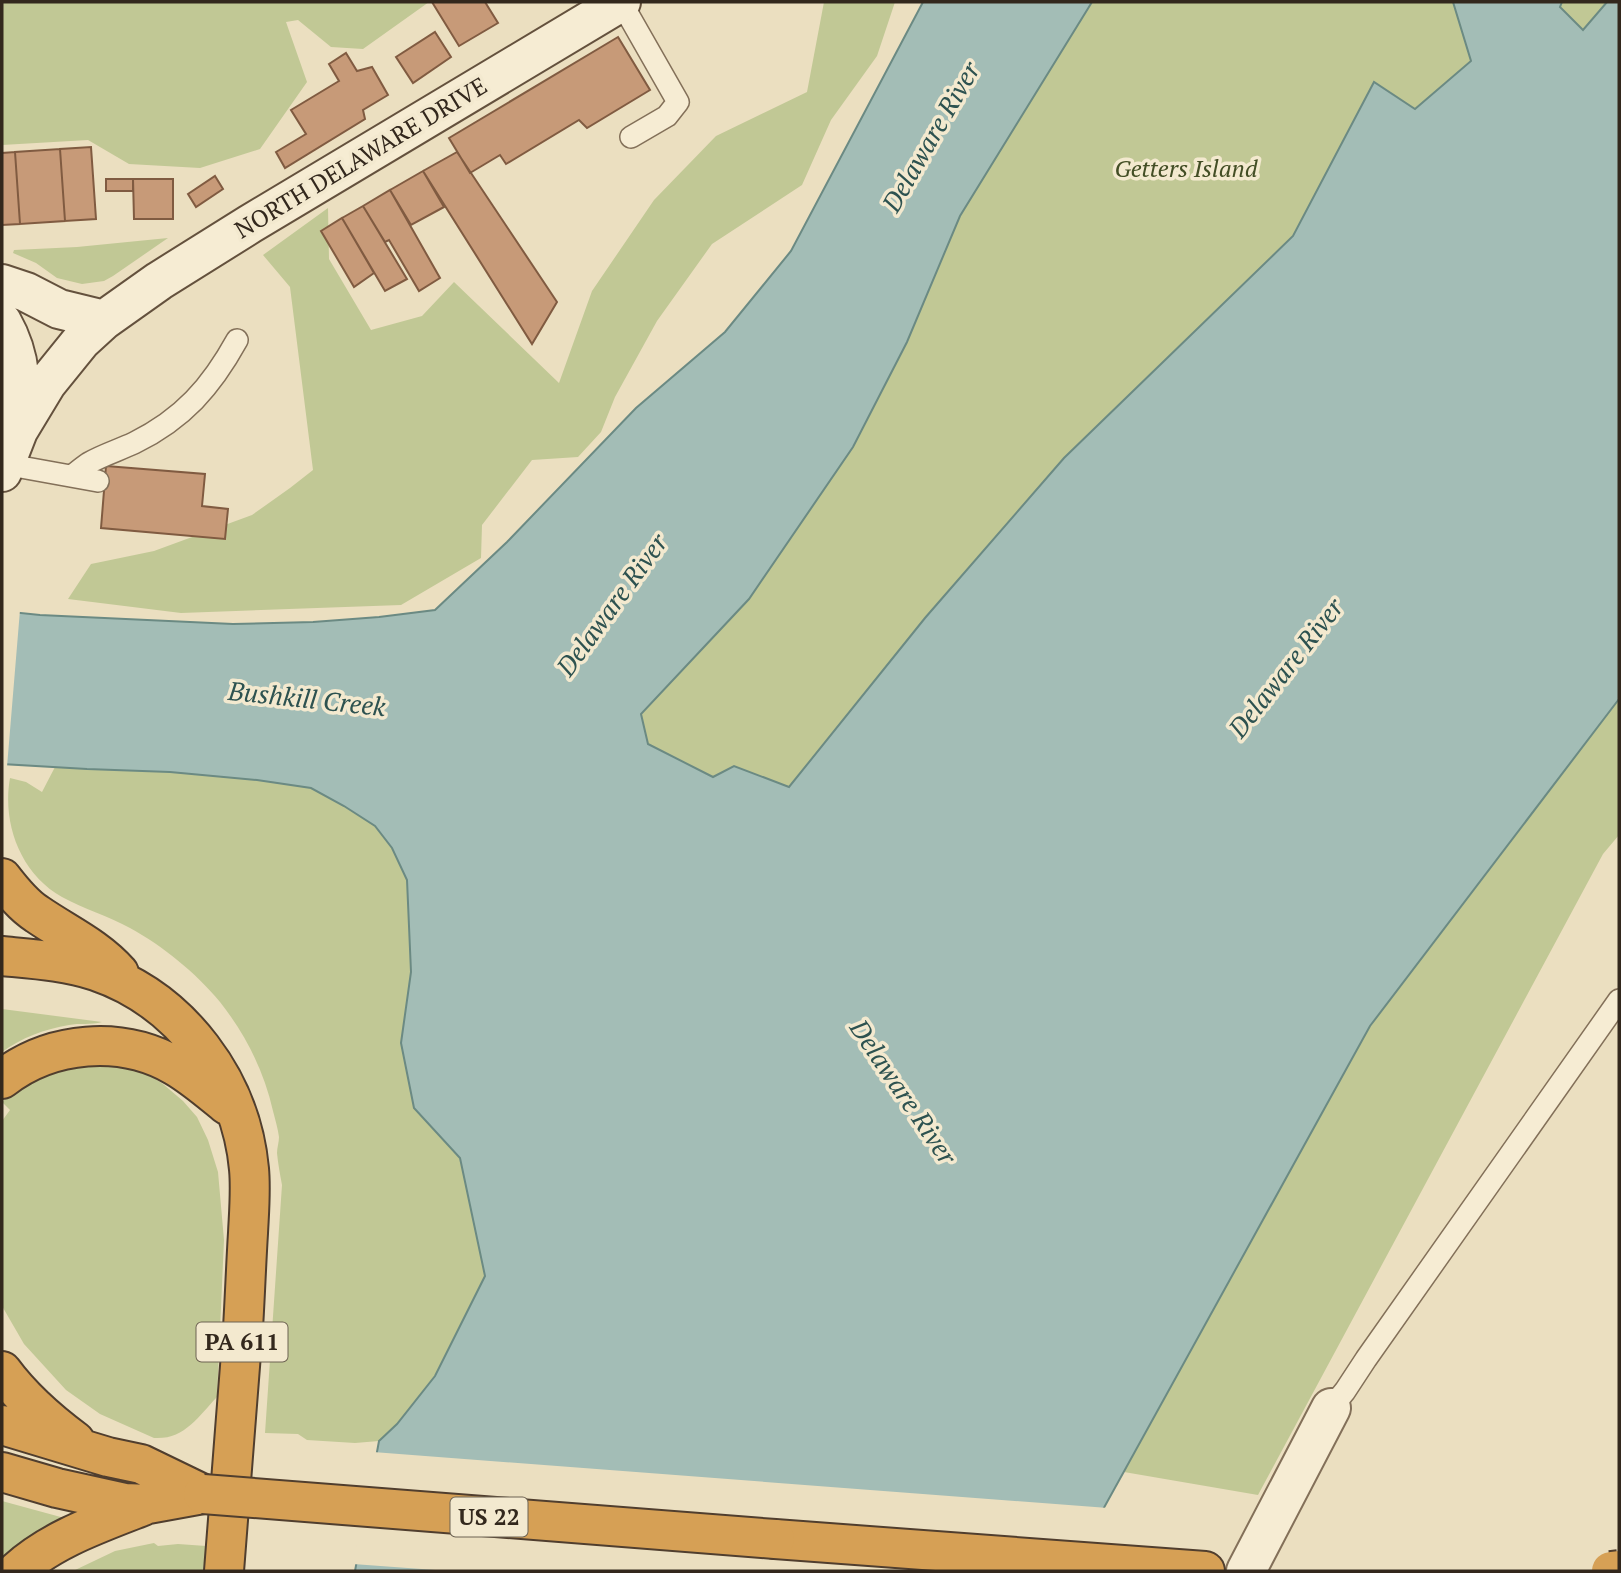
<svg xmlns="http://www.w3.org/2000/svg" width="1621" height="1573" viewBox="0 0 1621 1573" font-family="'PT Serif',serif">
  <style>
    .green { fill: #c1c895 }
    .water { fill: #a3bdb6; stroke: #6b8a83; stroke-width: 2 }
    .pier { fill: #ebdfc0 }
    .building { fill: #c79a78; stroke: #805b41; stroke-width: 2 }
    .lines { fill: none; stroke-linecap: round; stroke-linejoin: round }
    .lane-casing { stroke: #837059; stroke-width: 24 }
    .street-casing { stroke: #837059; stroke-width: 42 }
    .secondary-casing { stroke: #64513d; stroke-width: 42 }
    .highway-casing { stroke: #503e2e; stroke-width: 42 }
    .lane { stroke: #f6ecd3; stroke-width: 21 }
    .street { stroke: #f6ecd3; stroke-width: 38 }
    .secondary { stroke: #f6ecd3; stroke-width: 38 }
    .highway { stroke: #d6a055; stroke-width: 38 }
    .rail-casing { stroke: #33281d; stroke-width: 8 }
    .rail { stroke: #f3e9cf; stroke-width: 5; stroke-dasharray: 16; stroke-linecap: butt }
    .highway-bridge-casing { stroke: #503e2e; stroke-width: 42; stroke-linecap: butt }
    .highway-bridge { stroke: #d6a055; stroke-width: 38 }
    .labels { text-anchor: middle; stroke-width: 7; stroke-linejoin: round; paint-order: stroke }
    .shield { fill: #f3e9cf; stroke: #6d6252; stroke-width: 2 }
    .shield-label { font-size: 23px; font-weight: bold; fill: #33281d }
    .street-label { font-size: 24px; fill: #33281d; stroke: #f3e9cf }
    .park-label { font-size: 24px; font-style: italic; fill: #434e25; stroke: #f3e9cf }
    .water-label { font-size: 26px; font-style: italic; fill: #2d5250; stroke: #f3e9cf }
  </style>
  <rect width="100%" height="100%" fill="#ebdfc0"/>
  <path class="green" d="M 2,2 L 429,2 L 363,49 L 331,47 L 298,20 L 286,22 L 307,82 L 260,149 L 200,168 L 129,164 L 88,140 L 2,145 Z
    M 824,2 L 895,2 L 877,56 L 831,120 L 802,185 L 712,244 L 657,321 L 615,397 L 601,432 L 578,457 L 532,460 L 482,525 L 481,558 L 401,605 L 181,613 L 68,599 L 91,564 L 154,551 L 252,515 L 290,488 L 313,470 L 290,287 L 263,255 L 328,208 L 329,259 L 371,330 L 422,316 L 454,282 L 559,383 L 592,291 L 654,200 L 716,136 L 807,92 Z
    M 1092,2 L 1607,2 L 1459,176 L 822,843 L 714,777 L 648,744 L 641,714 L 749,599 L 853,447 L 907,342 L 960,216 Z
    M 168,238 L 113,276 L 104,281 L 82,284 L 57,278 L 36,263 L 13,253 L 14,250 L 77,247 Z
    M 1619,699 L 1619,835 L 1603,854 L 1258,1495 L 1124,1472 L 1370,1026 Z
    M 268,750 L 375,826 L 392,848 L 407,880 L 519,1253 L 435,1376 L 397,1424 L 379,1441 L 355,1443 L 307,1440 L 298,1434 L 265,1433 L 282,1185 C 280,1174 278,1164 277,1153 C 277,1148 279,1142 279,1137 C 278,1129 275,1119 273,1111 C 264,1071 246,1035 220,1002 C 196,973 163,946 130,928 C 108,916 84,909 62,897 C 20,873 2,823 10,778 L 26,782 L 42,792 L 55,767 L 87,769 Z
    M 2,1009 L 102,1022 C 91,1025 79,1023 69,1025 C 45,1029 21,1038 2,1052 Z
    M 89,1064 L 119,1065 L 145,1072 L 163,1084 L 183,1101 L 197,1117 L 208,1140 L 218,1172 L 224,1240 L 217,1397 C 198,1417 184,1440 154,1438 L 100,1414 L 66,1390 L 24,1344 L 2,1306 L 2,1121 L 10,1110 L 2,1102 C 30,1076 52,1070 89,1064 Z
    M 2,1501 L 68,1519 L 2,1566 Z
    M 154,1543 L 158,1546 L 178,1544 L 206,1546 L 203,1571 L 73,1571 L 115,1551 Z"/>
  <path class="water" d="M 923,2 L 1092,2 L 960,216 L 907,342 L 853,447 L 749,599 L 641,714 L 648,744 L 713,777 L 734,766 L 789,787 L 925,618 L 1064,458 L 1293,236 L 1374,82 L 1415,109 L 1471,61 L 1453,2 L 1562,2 L 1560,7 L 1583,30 L 1607,2 L 1619,2 L 1619,699 L 1370,1026 L 1069,1571 L 355,1571 L 379,1441 L 397,1424 L 435,1376 L 485,1276 L 460,1158 L 414,1108 L 401,1043 L 411,972 L 407,880 L 392,848 L 375,826 L 344,806 L 311,788 L 257,780 L 170,772 L 87,769 L 2,764 L 2,611 L 40,615 L 233,624 L 313,622 L 379,617 L 435,610 L 507,542 L 636,408 L 725,332 L 791,251 Z"/>
  <path class="pier" d="M 2,608 L 20,610 L 7,767 L 2,767 Z
    M 373,1452 L 1108,1508 L 1073,1571 L 449,1571 L 353,1564 Z"/>
  <path class="building" d="M 432,2 L 485,2 L 498,23 L 459,46 Z
    M 435,32 L 451,57 L 413,83 L 396,57 Z
    M 618,37 L 650,90 L 587,128 L 579,120 L 506,164 L 500,155 L 470,173 L 449,138 Z
    M 346,53 L 357,71 L 372,67 L 388,95 L 363,110 L 365,119 L 285,168 L 276,152 L 306,134 L 291,110 L 339,81 L 329,64 Z
    M 91,147 L 96,219 L 65,221 L 60,149 Z
    M 60,149 L 65,221 L 20,224 L 15,152 Z
    M 15,152 L 20,224 L 2,225 L 2,153 Z
    M 457,152 L 557,302 L 532,344 L 423,171 Z
    M 423,171 L 444,207 L 411,225 L 390,190 Z
    M 215,176 L 223,189 L 196,207 L 188,194 Z
    M 106,179 L 133,179 L 133,191 L 106,191 Z
    M 133,179 L 173,179 L 173,219 L 134,219 Z
    M 390,190 L 440,278 L 419,291 L 389,240 L 385,242 L 363,206 Z
    M 363,206 L 407,279 L 385,291 L 342,218 Z
    M 342,218 L 374,273 L 354,287 L 321,231 Z
    M 106,466 L 205,474 L 202,506 L 228,509 L 225,539 L 101,528 Z"/>
  <g class="lines">
    <defs>
      <path id="lane" d="M 621,2 L 678,102 L 667,116 L 631,137
        M 4,464 L 98,481
        M 72,476 C 77,472 83,467 89,463 C 103,455 119,450 134,443 C 183,419 211,387 237,340
        M 1331,1408 L 1345,1391 L 1366,1359 L 1619,1000"/>
      <path id="street" d="M 1246,1571 L 1331,1408"/>
      <path id="secondary" d="M 2,284 L 26,292 L 59,309 L 104,320
        M 2,322 C 23,359 21,388 18,429
        M 2,472 L 18,431 L 47,383 L 81,341 L 104,320 L 159,281 L 250,224 L 621,2"/>
      <path id="highway" d="M 2,878 C 12,891 23,905 37,914 C 66,934 96,947 119,973
        M 2,956 C 33,959 66,961 96,971 C 181,1000 241,1081 249,1169 C 251,1190 249,1212 248,1233 C 246,1265 245,1296 243,1328 C 236,1409 230,1490 224,1571
        M 2,1079 C 51,1041 121,1035 175,1066 C 194,1077 211,1092 227,1105
        M 2,1371 C 22,1398 48,1421 75,1441
        M 2,1425 L 108,1457 L 141,1464 L 203,1494
        M 2,1472 L 57,1488 L 125,1503 L 148,1504 L 203,1494
        M 775,1539 L 1205,1571
        M 17,1571 C 52,1539 100,1523 143,1506"/>
    </defs>
    <use href="#lane" class="lane-casing"/>
    <use href="#street" class="street-casing"/>
    <use href="#secondary" class="secondary-casing"/>
    <use href="#highway" class="highway-casing"/>
    <use href="#lane" class="lane"/>
    <use href="#street" class="street"/>
    <use href="#secondary" class="secondary"/>
    <use href="#highway" class="highway"/>
    <defs>
      <path id="rail" d="M 1616,1571 L 1619,1566"/>
    </defs>
    <use href="#rail" class="rail-casing"/>
    <use href="#rail" class="rail"/>
    <defs>
      <path id="highway-bridge" d="M 203,1494 L 775,1539
        M 1611,1571 L 1619,1570"/>
    </defs>
    <use href="#highway-bridge" class="highway-bridge-casing"/>
    <use href="#highway-bridge" class="highway-bridge"/>
  </g>
  <g class="labels">
    <g class="shield">
      <rect x="196.5" y="1322.5" width="91" height="39" rx="5"/>
      <rect x="450.5" y="1497.5" width="77" height="39" rx="5"/>
    </g>
    <g class="shield-label">
      <text x="242" y="1350">PA 611</text>
      <text x="489" y="1525">US 22</text>
    </g>
    <g class="street-label">
      <text transform="translate(361 158) rotate(-31)" y="8">NORTH DELAWARE DRIVE</text>
    </g>
    <g class="park-label">
      <text x="1186" y="177">Getters Island</text>
    </g>
    <g class="water-label">
      <text transform="translate(931 137) rotate(-60)" y="9">Delaware River</text>
      <text transform="translate(612 605) rotate(-54)" y="9">Delaware River</text>
      <text transform="translate(1286 668) rotate(-52)" y="9">Delaware River</text>
      <text transform="translate(307 699) rotate(6)" y="9">Bushkill Creek</text>
      <text transform="translate(903 1092) rotate(56)" y="9">Delaware River</text>
    </g>
  </g>
  <rect width="1621" height="1573" fill="none" stroke="#33281d" stroke-width="7"/>
</svg>
